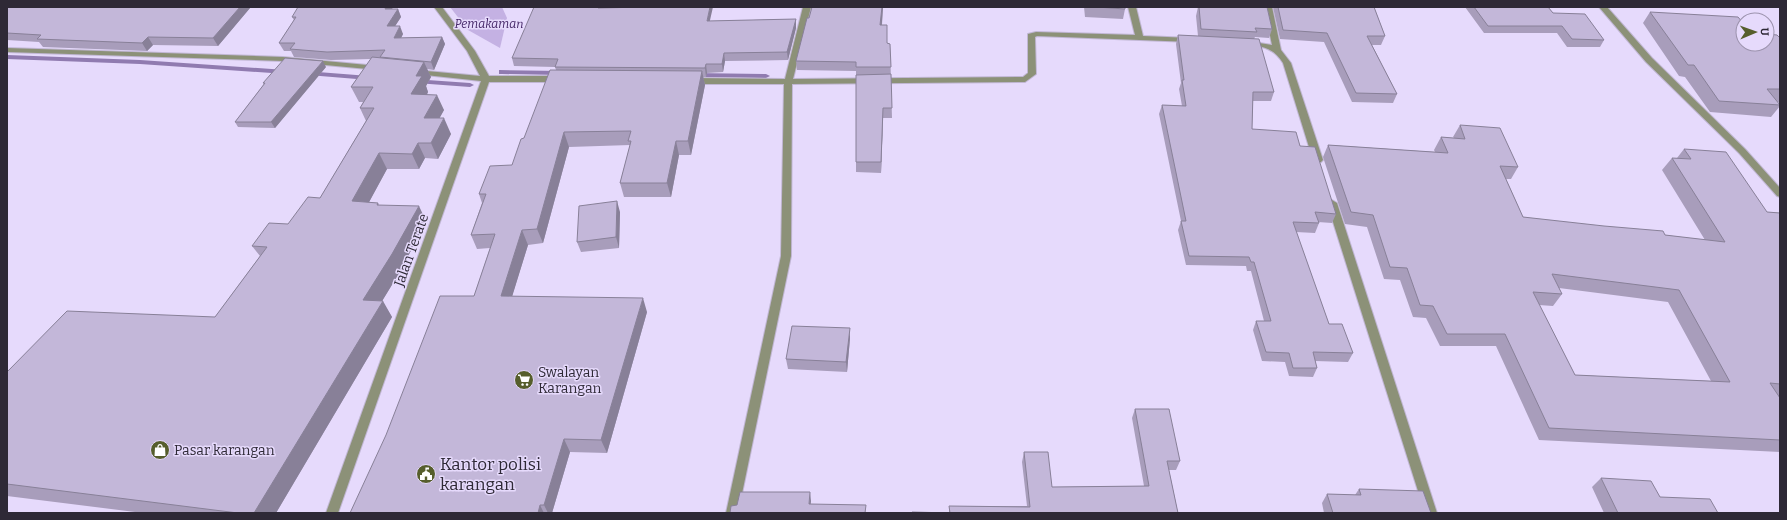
<svg xmlns="http://www.w3.org/2000/svg" width="1787" height="520" viewBox="0 0 1787 520" font-family="Bitter,serif">
  <style>
    .green { fill: #c4b1e3 }
    .lines { fill: none; stroke-linecap: round; stroke-linejoin: round }
    .stream { fill: #907bb0; fill-rule: evenodd }
    .minor-casing { stroke: #c1b7d4; stroke-width: 2 }
    .minor { fill: #8c9178; fill-rule: evenodd }
    .wall { fill: #a89dbb; fill-rule: evenodd }
    .shaded-wall { fill: #888098 }
    .building { fill: #c3b7d9; stroke: #888098; fill-rule: evenodd }
    .labels { text-anchor: middle; stroke-width: 3; stroke-linejoin: round; paint-order: stroke }
    .far-park-label { font-size: 12px; font-style: italic; fill: #432566; stroke: #e6dafc }
    .street-label { font-size: 14px; fill: #2e2936; stroke: #e6dafc }
    .poi-label { font-size: 14px; fill: #2e2936; stroke: #e6dafc; text-anchor: start }
    .near-poi-label { font-size: 17px; fill: #2e2936; stroke: #e6dafc; text-anchor: start }
  </style>
  <rect width="100%" height="100%" fill="#e6dafc"/>
  <path class="green" d="M 450,7 L 502,7 L 507,18 L 500,48 L 468,30 Z"/>
  <g class="lines">
    <path class="stream" d="M 7,55 L 140,60 L 286,70 L 290,72 L 286,74 L 140,64 L 7,59 Z
      M 499,70 L 561,71 L 565,73 L 561,75 L 502,74 L 499,74 Z
      M 305,71 L 369,76 L 373,78 L 369,80 L 308,75 L 305,75 Z
      M 693,73 L 766,74 L 770,76 L 766,78 L 696,77 L 693,77 Z
      M 413,79 L 470,83 L 474,85 L 470,87 L 416,83 L 412,81 Z"/>
    <defs>
      <path id="minor" d="M 434,7 L 442,7 L 475,51 L 489,76 L 560,76 L 564,79 L 560,82 L 489,82 L 338,513 L 326,513 L 481,81 L 416,74 L 412,72 L 416,70 L 480,76 L 467,51 Z
        M 803,7 L 811,7 L 793,79 L 1023,77 L 1028,73 L 1028,34 L 1036,32 L 1135,35 L 1128,7 L 1136,7 L 1143,36 L 1191,38 L 1195,40 L 1191,42 L 1037,36 L 1035,37 L 1036,74 L 1025,82 L 792,84 L 791,256 L 738,513 L 726,513 L 781,256 L 784,84 L 692,84 L 688,81 L 692,78 L 785,79 Z
        M 1264,7 L 1272,7 L 1281,50 L 1291,63 L 1323,160 L 1321,162 L 1315,162 L 1313,160 L 1283,63 C 1276,52 1268,47 1256,46 C 1251,46 1247,46 1243,43 L 1247,41 L 1272,45 Z
        M 1599,7 L 1607,7 L 1652,58 L 1745,149 L 1780,188 L 1780,197 L 1777,196 L 1739,153 L 1646,62 Z
        M 7,48 L 283,57 L 378,66 L 382,68 L 378,70 L 283,61 L 7,52 Z
        M 1332,200 L 1337,203 L 1437,513 L 1425,513 L 1327,203 Z"/>
    </defs>
    <use href="#minor" class="minor-casing"/>
    <use href="#minor" class="minor"/>
  </g>
  <path class="wall" d="M 7,7 L 250,8 L 218,46 L 153,45 L 147,51 L 43,47 L 39,42 L 7,40 Z
    M 393,7 L 392,9 L 398,9 L 401,17 L 395,26 L 403,34 L 401,38 L 442,37 L 445,44 L 434,70 L 427,69 L 431,77 L 426,86 L 428,92 L 427,95 L 444,110 L 439,118 L 451,134 L 438,159 L 425,158 L 419,169 L 387,169 L 369,202 L 378,203 L 379,205 L 426,221 L 401,270 L 382,301 L 392,317 L 276,513 L 143,513 L 7,496 L 7,372 L 215,317 L 260,256 L 252,246 L 288,224 L 320,198 L 366,121 L 360,108 L 363,102 L 359,102 L 351,87 L 371,59 L 331,60 L 294,57 L 291,51 L 284,51 L 279,43 L 294,20 L 292,17 Z
    M 812,7 L 883,7 L 882,25 L 887,43 L 890,44 L 892,118 L 883,118 L 881,173 L 856,172 L 856,71 L 797,70 L 796,61 L 809,18 Z
    M 1084,7 L 1125,7 L 1125,9 L 1123,19 L 1085,17 Z
    M 1198,7 L 1267,7 L 1272,29 L 1269,38 L 1255,37 L 1254,39 L 1274,92 L 1271,101 L 1253,101 L 1252,129 L 1300,146 L 1336,214 L 1332,223 L 1318,222 L 1319,223 L 1315,233 L 1296,232 L 1329,324 L 1353,353 L 1348,362 L 1315,361 L 1317,368 L 1313,377 L 1289,376 L 1285,362 L 1262,361 L 1253,330 L 1256,321 L 1264,321 L 1251,271 L 1247,271 L 1246,266 L 1186,265 L 1178,230 L 1181,221 L 1159,114 L 1162,105 L 1182,106 L 1179,89 L 1181,83 L 1176,44 L 1178,35 L 1198,36 L 1196,16 Z
    M 1273,7 L 1374,7 L 1385,36 L 1381,45 L 1372,45 L 1397,94 L 1393,103 L 1352,102 L 1324,42 L 1280,39 Z
    M 1465,7 L 1548,7 L 1553,13 L 1604,40 L 1600,47 L 1567,47 L 1557,33 L 1484,33 Z
    M 600,8 L 710,21 L 796,19 L 796,28 L 788,60 L 725,61 L 723,72 L 707,73 L 706,77 L 703,77 L 705,85 L 691,155 L 679,155 L 671,197 L 624,197 L 620,183 L 630,145 L 569,147 L 543,243 L 528,245 L 512,296 L 647,312 L 607,453 L 570,452 L 552,513 L 350,513 L 474,296 L 490,248 L 477,249 L 471,235 L 482,203 L 479,194 L 512,165 L 556,70 L 555,67 L 514,66 L 512,58 Z
    M 1650,12 L 1743,44 L 1780,38 L 1780,102 L 1778,102 L 1780,106 L 1771,117 L 1710,112 L 1685,77 L 1679,76 L 1643,23 Z
    M 326,67 L 275,128 L 238,127 L 235,122 L 264,84 L 263,83 Z
    M 1460,125 L 1518,167 L 1511,179 L 1506,179 L 1523,217 L 1665,235 L 1705,240 L 1662,170 L 1672,158 L 1677,158 L 1684,149 L 1767,212 L 1780,213 L 1780,397 L 1779,397 L 1780,398 L 1780,452 L 1539,440 L 1496,346 L 1440,346 L 1426,318 L 1413,317 L 1400,280 L 1384,279 L 1367,227 L 1345,224 L 1323,157 L 1328,145 L 1435,152 L 1434,150 L 1441,137 L 1454,138 L 1453,137 ZM 1559,288 L 1668,302 L 1711,381 L 1575,375 L 1539,305 L 1553,306 L 1562,294 Z
    M 620,212 L 619,248 L 581,252 L 577,242 Z
    M 850,338 L 847,372 L 788,369 L 786,359 Z
    M 1135,409 L 1180,461 L 1176,470 L 1169,470 L 1178,513 L 949,513 L 949,506 L 1027,506 L 1022,462 L 1024,452 L 1052,487 L 1144,486 L 1132,418 Z
    M 1601,478 L 1660,497 L 1718,513 L 1604,513 L 1592,487 Z
    M 1359,489 L 1431,513 L 1324,513 L 1322,503 L 1327,494 L 1355,495 Z"/>
  <path class="shaded-wall" d="M 240,7 L 250,7 L 250,8 L 218,46 L 213,38 Z
    M 386,7 L 393,7 L 388,17 L 385,9 Z
    M 710,7 L 713,7 L 708,29 L 707,21 Z
    M 882,7 L 883,7 L 881,35 L 880,25 Z
    M 398,9 L 401,17 L 390,34 L 387,26 Z
    M 796,19 L 796,28 L 788,60 L 787,52 Z
    M 400,26 L 403,34 L 397,46 L 394,38 Z
    M 148,37 L 153,45 L 147,51 L 142,43 Z
    M 442,37 L 445,44 L 434,70 L 431,62 Z
    M 724,53 L 725,61 L 723,72 L 722,64 Z
    M 323,61 L 326,67 L 275,128 L 271,122 Z
    M 424,62 L 431,77 L 426,86 L 428,92 L 418,110 L 411,94 L 416,76 Z
    M 706,64 L 707,73 L 706,77 L 705,68 Z
    M 702,71 L 705,85 L 691,155 L 688,141 Z
    M 437,95 L 444,110 L 431,134 L 424,118 Z
    M 883,108 L 883,118 L 881,173 L 881,162 Z
    M 444,118 L 451,134 L 438,159 L 431,143 Z
    M 564,132 L 569,147 L 543,243 L 537,229 Z
    M 676,141 L 679,155 L 671,197 L 667,183 Z
    M 418,143 L 425,158 L 419,169 L 412,154 Z
    M 379,153 L 387,169 L 361,217 L 352,201 Z
    M 617,201 L 620,212 L 619,248 L 616,237 Z
    M 419,206 L 426,221 L 401,270 L 373,316 L 363,300 Z
    M 522,230 L 528,245 L 508,310 L 501,296 Z
    M 643,298 L 647,312 L 607,453 L 601,440 Z
    M 383,301 L 392,317 L 276,513 L 254,513 Z
    M 850,328 L 850,338 L 847,372 L 846,362 Z
    M 564,439 L 570,452 L 552,513 L 548,513 L 544,505 Z
    M 810,492 L 811,501 L 810,513 L 809,504 Z
    M 540,505 L 544,513 L 538,513 Z"/>
  <path class="building" d="M 7,7 L 240,7 L 213,38 L 148,37 L 142,43 L 37,39 L 41,35 L 7,33 Z
    M 298,7 L 386,7 L 385,9 L 398,9 L 387,26 L 400,26 L 394,38 L 442,37 L 431,62 L 380,57 L 385,50 L 327,52 L 290,49 L 295,43 L 279,43 L 296,17 L 292,17 Z
    M 534,7 L 599,7 L 598,8 L 646,7 L 710,7 L 707,21 L 796,19 L 787,52 L 724,53 L 722,64 L 706,64 L 705,68 L 555,67 L 558,59 L 512,58 Z
    M 812,7 L 882,7 L 880,25 L 887,25 L 887,43 L 890,44 L 891,67 L 856,67 L 856,62 L 796,61 L 807,18 L 809,18 Z
    M 1097,7 L 1125,7 L 1125,9 Z
    M 1199,7 L 1267,7 L 1272,29 L 1255,28 L 1257,32 L 1201,29 Z
    M 1278,7 L 1374,7 L 1385,36 L 1367,36 L 1397,94 L 1356,93 L 1327,33 L 1283,30 Z
    M 1474,7 L 1548,7 L 1553,13 L 1585,14 L 1604,40 L 1572,39 L 1562,26 L 1488,26 Z
    M 1650,12 L 1738,17 L 1743,23 L 1743,44 L 1767,44 L 1767,34 L 1777,35 L 1780,38 L 1780,89 L 1767,89 L 1780,105 L 1719,101 L 1694,65 L 1688,65 Z
    M 1178,35 L 1259,39 L 1274,92 L 1253,92 L 1252,129 L 1296,132 L 1300,146 L 1315,147 L 1336,214 L 1315,212 L 1319,223 L 1293,222 L 1329,324 L 1342,324 L 1353,353 L 1313,352 L 1317,368 L 1293,368 L 1289,353 L 1266,352 L 1256,321 L 1271,321 L 1254,262 L 1251,262 L 1249,257 L 1189,256 L 1181,221 L 1186,221 L 1162,105 L 1186,106 L 1182,80 L 1184,80 Z
    M 372,57 L 424,62 L 416,76 L 422,76 L 411,94 L 437,95 L 424,118 L 444,118 L 431,143 L 418,143 L 412,154 L 379,153 L 352,201 L 378,203 L 377,205 L 419,206 L 392,254 L 363,300 L 383,301 L 254,513 L 238,513 L 7,484 L 7,372 L 67,311 L 215,317 L 267,247 L 252,246 L 269,223 L 288,224 L 308,197 L 320,198 L 374,108 L 360,108 L 373,87 L 351,87 Z
    M 285,58 L 323,61 L 271,122 L 235,122 L 265,83 L 263,83 Z
    M 550,70 L 702,71 L 688,141 L 676,141 L 667,183 L 620,183 L 631,141 L 628,141 L 631,131 L 564,132 L 537,229 L 522,230 L 501,296 L 643,298 L 601,440 L 564,439 L 544,505 L 540,505 L 538,513 L 350,513 L 386,435 L 440,296 L 474,296 L 495,234 L 471,235 L 486,194 L 479,194 L 490,166 L 512,165 L 521,139 L 524,138 Z
    M 891,74 L 892,108 L 883,108 L 881,162 L 856,162 L 856,75 Z
    M 1460,125 L 1500,128 L 1518,167 L 1500,166 L 1523,217 L 1604,226 L 1663,231 L 1665,235 L 1725,242 L 1672,158 L 1691,159 L 1684,149 L 1726,152 L 1767,212 L 1780,213 L 1780,384 L 1770,383 L 1780,398 L 1780,440 L 1549,428 L 1505,334 L 1447,334 L 1433,306 L 1420,305 L 1407,268 L 1390,267 L 1373,215 L 1351,212 L 1328,145 L 1448,153 L 1441,137 L 1465,139 ZM 1552,274 L 1679,290 L 1730,382 L 1575,375 L 1533,292 L 1562,294 Z
    M 617,201 L 616,237 L 577,242 L 579,206 Z
    M 792,326 L 850,328 L 846,362 L 786,359 Z
    M 1135,409 L 1169,409 L 1180,461 L 1167,461 L 1178,513 L 912,513 L 912,512 L 950,513 L 949,506 L 1030,507 L 1024,452 L 1048,452 L 1052,487 L 1149,486 Z
    M 1601,478 L 1651,481 L 1660,497 L 1710,499 L 1718,513 L 1618,513 Z
    M 1359,489 L 1423,491 L 1431,513 L 1333,513 L 1327,494 L 1361,495 Z
    M 740,492 L 810,492 L 809,504 L 866,505 L 865,513 L 730,513 L 731,506 L 737,505 Z"/>
  <defs>
    <symbol id="supermarket-disc" viewBox="-11 -11 22 22"><circle r="9.5" fill="#565e2c" stroke="#e6dafc"/><path d="M-6-5.5h2.5l.6 2H6L4.5 2H-2.5L-4.4-4H-6ZM-1.5 3.2a1.3 1.3 0 1 0 .1 0ZM3 3.2a1.3 1.3 0 1 0 .1 0Z" fill="#fff"/></symbol>
    <symbol id="shop-disc" viewBox="-11 -11 22 22"><circle r="9.5" fill="#565e2c" stroke="#e6dafc"/><path d="M-5-2.5h2.3a2.7 3.5 0 0 1 5.4 0H5L5.5 6h-11ZM-1.5-2.5h3a1.5 2.3 0 0 0-3 0Z" fill="#fff"/></symbol>
    <symbol id="civic-disc" viewBox="-11 -11 22 22"><circle r="9.5" fill="#565e2c" stroke="#e6dafc"/><path d="M-.6-6.5H3V-4.5H.6V-3L4-1V1h2V6H-6V1h2V-1L-.6-3ZM-1.2 2.5V6h2.4V2.5Z" fill="#fff"/></symbol>
  </defs>
  <g fill-rule="evenodd">
    <use href="#supermarket-disc" x="513" y="369" width="22" height="22"/>
    <use href="#shop-disc" x="149" y="439" width="22" height="22"/>
    <use href="#civic-disc" x="415" y="463" width="22" height="22"/>
  </g>
  <g class="labels">
    <g class="far-park-label">
      <text x="489" y="28">Pemakaman</text>
    </g>
    <g class="street-label">
      <text transform="translate(411 250) rotate(-70)" y="5">Jalan Terate</text>
    </g>
    <g class="poi-label">
      <text x="538" y="377">Swalayan<tspan x="538" dy="16">Karangan</tspan></text>
      <text x="174" y="455">Pasar karangan</text>
    </g>
    <g class="near-poi-label">
      <text x="440" y="470">Kantor polisi<tspan x="440" dy="20">karangan</tspan></text>
    </g>
  </g>
  <rect width="1787" height="520" fill="none" stroke="#2e2936" stroke-width="16"/>
  <g transform="translate(1755 32) rotate(88)"><circle r="19" fill="#e6dafc" stroke="#9c93ad"/>
  <path d="M0-3L7 15L0 10L-7 15Z" fill="#565e2c"/>
  <text y="-6" font-size="11" font-weight="bold" text-anchor="middle" fill="#2e2936">U</text>
  </g>
</svg>
